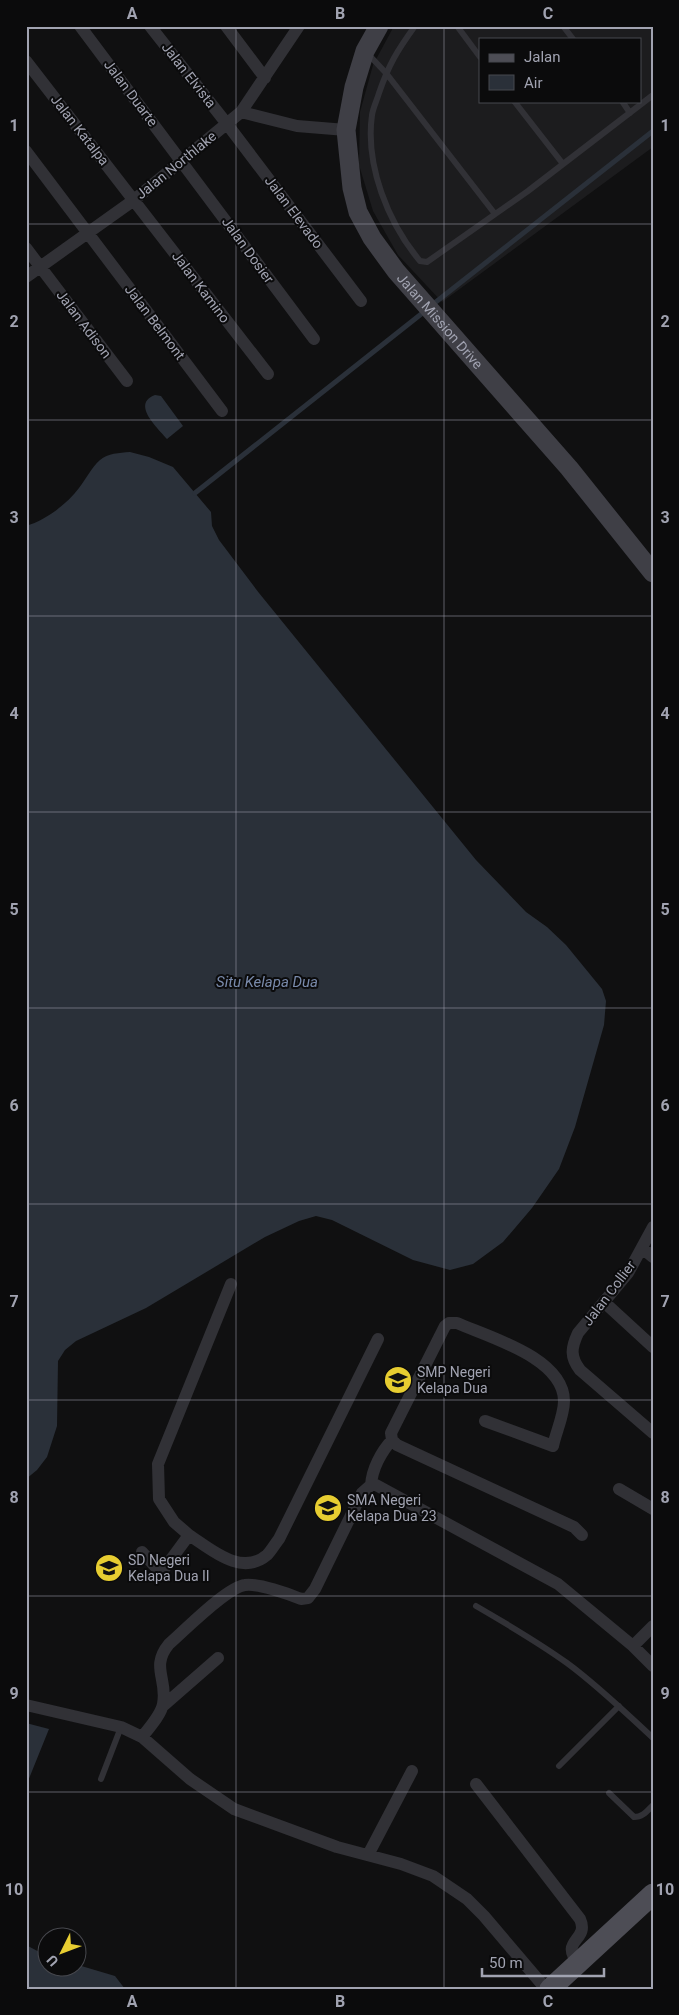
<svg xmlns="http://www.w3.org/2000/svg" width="679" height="2015" viewBox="0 0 679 2015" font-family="Roboto,sans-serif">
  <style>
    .built { fill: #1c1c1e; fill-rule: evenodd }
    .water { fill: #2a3039 }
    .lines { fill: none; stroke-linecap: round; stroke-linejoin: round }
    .stream { stroke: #2a3039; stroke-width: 5 }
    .lane { stroke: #313136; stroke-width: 6 }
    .street { stroke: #313136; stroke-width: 12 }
    .secondary { stroke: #3f3f46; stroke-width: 19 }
    .primary { stroke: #4d4d55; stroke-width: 21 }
    .grid { fill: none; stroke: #a1a3b1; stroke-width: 1; stroke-opacity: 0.55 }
    .labels { text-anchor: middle; stroke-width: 4; stroke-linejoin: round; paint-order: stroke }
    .street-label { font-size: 14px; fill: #a1a3b1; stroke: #0b0b0c }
    .poi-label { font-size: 14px; fill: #a1a3b1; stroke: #0b0b0c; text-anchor: start }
    .water-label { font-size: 15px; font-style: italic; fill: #798aab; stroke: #0b0b0c }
    .neatline { fill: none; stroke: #a1a3b1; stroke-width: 2 }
    .grid-label { font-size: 16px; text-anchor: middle; font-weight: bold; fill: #a1a3b1 }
  </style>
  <rect width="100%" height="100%" fill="#101011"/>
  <path class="built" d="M 394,26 L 653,26 L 653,147 L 442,302 L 398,255 L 373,211 L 359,165 L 360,112 L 373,65 ZM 480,39 L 640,39 L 640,101 L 480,101 Z"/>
  <path class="water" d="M 155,395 L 161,396 L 183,426 L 167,439 C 157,427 131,404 155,395 Z
    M 130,452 L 149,457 L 173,467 L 211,512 L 212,526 L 219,540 L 259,593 L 476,860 L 526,912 L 547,927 L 566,945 L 602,989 L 606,1001 L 604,1025 L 575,1127 L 559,1169 L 532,1208 L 503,1242 L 473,1264 L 450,1270 L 413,1260 L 332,1220 L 316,1216 L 299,1221 L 265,1237 L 146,1308 L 76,1341 L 65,1350 L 58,1361 L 57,1426 L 47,1457 L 37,1470 L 26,1479 L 26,526 C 46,520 67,504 79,488 C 86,479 92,467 100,460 C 108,453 119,453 130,452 Z
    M 26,1723 L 49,1729 L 26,1786 Z
    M 26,1945 L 47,1956 L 48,1968 L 78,1968 L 78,1965 L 115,1976 L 125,1989 L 26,1989 Z"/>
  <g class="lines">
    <path class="stream" d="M 432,305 L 653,131
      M 195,493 L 425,311"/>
    <path class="lane" d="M 415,26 C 397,51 389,64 379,93 C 377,100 373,108 372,115 C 365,165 388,223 420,261 L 427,262 L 528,191 L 653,95
      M 457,26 L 480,57
      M 563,26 L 573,39
      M 367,53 L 386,73 L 495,214
      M 514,101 L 563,164
      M 622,101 L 630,113
      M 476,1606 C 507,1624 538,1642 567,1663 C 597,1685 625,1712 653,1738
      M 559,1766 L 619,1706
      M 101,1779 L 121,1727
      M 609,1793 L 634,1817 C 643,1817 647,1811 653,1805"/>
    <path class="street" d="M 80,26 L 314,339
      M 150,26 L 227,124 L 361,301
      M 226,26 L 265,78
      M 26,61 L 268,374
      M 241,112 L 297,126 L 346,130
      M 26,151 L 222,411
      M 26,248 L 127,381
      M 26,277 L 134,200 L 241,112 L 299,26
      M 653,1227 L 628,1273 L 578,1333 C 571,1348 570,1357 580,1370 L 653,1433
      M 642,1248 L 653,1257
      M 604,1302 L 653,1347
      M 485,1421 L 553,1446 C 556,1432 564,1415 564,1401 C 564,1358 489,1337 457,1323 L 449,1323 L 445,1326 L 391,1433 L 392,1440 L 397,1445 L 574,1527 L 582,1535
      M 371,1485 C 372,1469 381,1452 392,1440
      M 619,1489 L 653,1509
      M 189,1535 C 211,1549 241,1577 267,1555 C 271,1551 275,1544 279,1539 L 378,1339
      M 142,1552 L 161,1573 L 189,1535 L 174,1522 L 159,1499 L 158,1464 L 231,1284
      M 633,1646 L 653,1626
      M 26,1705 L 121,1727 L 142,1737 L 190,1779 L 234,1809 L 337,1847 L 401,1864 L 433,1876 L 467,1899 L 484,1916 L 546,1989
      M 163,1706 L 218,1658
      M 142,1737 C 149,1728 161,1715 163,1704 C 168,1679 150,1667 169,1644 C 184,1631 227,1587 245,1585 C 258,1583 289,1594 301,1599 L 308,1598 L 315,1589 L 362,1493 L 371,1485 L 376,1485 L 558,1584 L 633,1646 L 653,1666
      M 476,1784 L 580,1919 C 590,1941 558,1940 579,1964
      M 368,1855 L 412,1771"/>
    <path class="secondary" id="s1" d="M 379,26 L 365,51 L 354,87 L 346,130 L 352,188 L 358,212 L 372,238 L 396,271 L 569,468 L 653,573"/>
    <path class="primary" d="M 550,1989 L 653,1894"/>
  </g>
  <path class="grid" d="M 236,26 L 236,1989M 444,26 L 444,1989M 26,224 L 653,224M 26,420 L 653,420M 26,616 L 653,616M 26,812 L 653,812M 26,1008 L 653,1008M 26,1204 L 653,1204M 26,1400 L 653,1400M 26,1596 L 653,1596M 26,1792 L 653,1792"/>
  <defs>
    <symbol id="school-disc" viewBox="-11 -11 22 22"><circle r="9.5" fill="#e7cd31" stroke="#0b0b0c"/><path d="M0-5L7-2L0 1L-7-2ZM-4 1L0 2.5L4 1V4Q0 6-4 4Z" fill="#111"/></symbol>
  </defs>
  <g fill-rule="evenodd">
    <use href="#school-disc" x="382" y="1364" width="32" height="32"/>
    <use href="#school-disc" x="312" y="1492" width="32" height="32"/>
    <use href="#school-disc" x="93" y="1552" width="32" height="32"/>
  </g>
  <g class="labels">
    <g class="street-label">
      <text transform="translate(189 75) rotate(52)" y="5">Jalan Elvista</text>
      <text transform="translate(131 93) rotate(53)" y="5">Jalan Duarte</text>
      <text transform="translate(80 130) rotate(52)" y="5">Jalan Katalpa</text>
      <text transform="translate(176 165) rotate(-39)" y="5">Jalan Northlake</text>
      <text transform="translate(294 212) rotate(53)" y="5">Jalan Elevado</text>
      <text transform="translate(248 250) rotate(54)" y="5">Jalan Dosier</text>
      <text transform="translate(201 287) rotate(53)" y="5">Jalan Kamino</text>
      <text dy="5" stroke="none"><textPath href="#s1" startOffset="330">Jalan Mission Drive</textPath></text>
      <text transform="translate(155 322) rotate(53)" y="5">Jalan Belmont</text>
      <text transform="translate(84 324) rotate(53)" y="5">Jalan Adison</text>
      <text transform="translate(609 1293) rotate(-53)" y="5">Jalan Collier</text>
    </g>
    <g class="poi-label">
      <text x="417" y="1377">SMP Negeri<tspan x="417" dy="16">Kelapa Dua</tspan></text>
      <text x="347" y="1505">SMA Negeri<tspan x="347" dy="16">Kelapa Dua 23</tspan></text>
      <text x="128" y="1565">SD Negeri<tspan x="128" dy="16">Kelapa Dua II</tspan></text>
    </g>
    <g class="water-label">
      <text x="267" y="987">Situ Kelapa Dua</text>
    </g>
  </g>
  <rect width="679" height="2015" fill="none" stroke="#0b0b0c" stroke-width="55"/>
  <rect x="479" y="38" width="162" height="65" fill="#0b0b0c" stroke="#47484e"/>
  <rect x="489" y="54" width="25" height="8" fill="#4d4d55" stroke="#47484e"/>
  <text x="524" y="62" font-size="15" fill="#a1a3b1">Jalan</text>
  <rect x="489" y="75" width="25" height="15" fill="#2a3039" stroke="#47484e"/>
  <text x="524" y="88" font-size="15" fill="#a1a3b1">Air</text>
  <g transform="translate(62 1952) rotate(228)"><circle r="24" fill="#0b0b0c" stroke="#47484e"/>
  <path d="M0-4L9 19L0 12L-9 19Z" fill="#e7cd31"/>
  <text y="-8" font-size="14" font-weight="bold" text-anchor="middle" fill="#a1a3b1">U</text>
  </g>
  <path d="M482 1968v8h122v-8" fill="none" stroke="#a1a3b1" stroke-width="2.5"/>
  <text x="489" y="1968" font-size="15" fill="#a1a3b1" stroke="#0b0b0c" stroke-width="4" paint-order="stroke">50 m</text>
  <rect x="28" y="28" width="624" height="1960" class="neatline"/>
  <g class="grid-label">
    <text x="132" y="19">A</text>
    <text x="340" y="19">B</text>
    <text x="548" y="19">C</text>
    <text x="14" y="131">1</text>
    <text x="665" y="131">1</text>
    <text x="14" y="327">2</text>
    <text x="665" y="327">2</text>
    <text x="14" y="523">3</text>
    <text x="665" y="523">3</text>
    <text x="14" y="719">4</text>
    <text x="665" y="719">4</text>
    <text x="14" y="915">5</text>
    <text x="665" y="915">5</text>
    <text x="14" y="1111">6</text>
    <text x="665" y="1111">6</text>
    <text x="14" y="1307">7</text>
    <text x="665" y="1307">7</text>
    <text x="14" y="1503">8</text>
    <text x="665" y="1503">8</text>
    <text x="14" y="1699">9</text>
    <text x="665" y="1699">9</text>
    <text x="14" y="1895">10</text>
    <text x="665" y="1895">10</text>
    <text x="132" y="2007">A</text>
    <text x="340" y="2007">B</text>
    <text x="548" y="2007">C</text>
  </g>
</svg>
